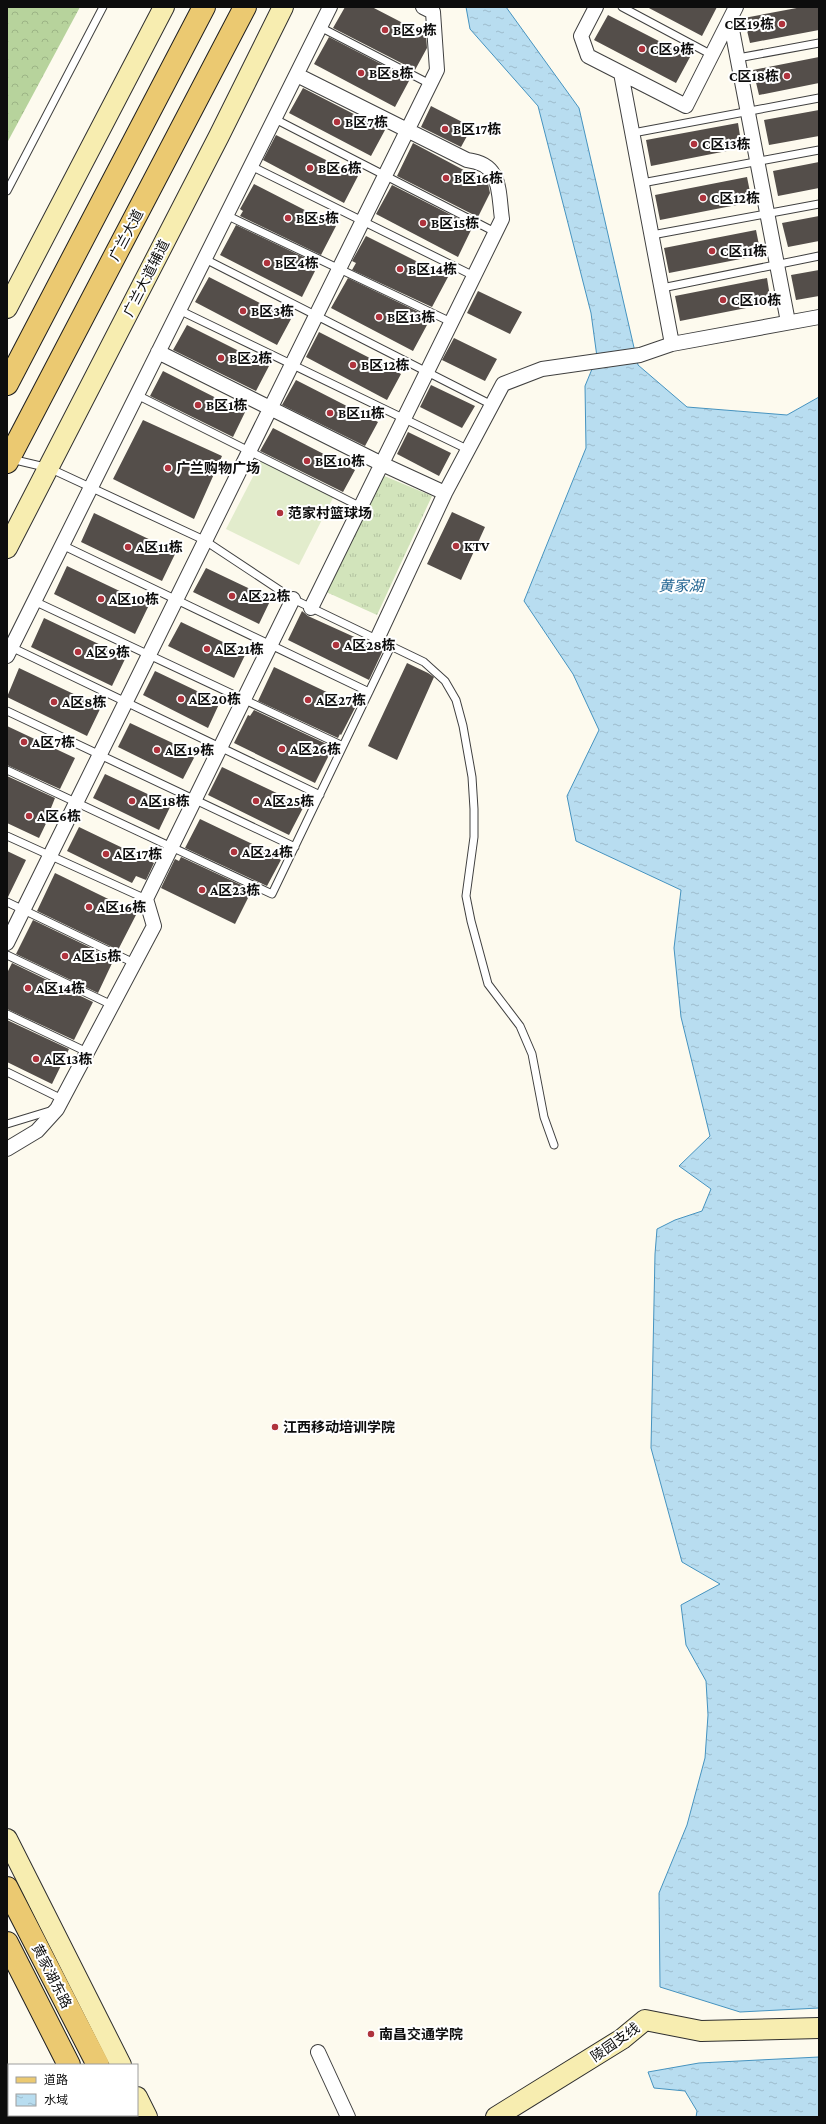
<svg xmlns="http://www.w3.org/2000/svg" width="826" height="2124" viewBox="0 0 826 2124" font-family="'Crimson Pro','Noto Sans SC',serif">
  <style>
    .grass { fill: url(#grass-tufts) }
    .forest { fill: url(#forest-crowns) }
    .pitch { fill: #e2eccc }
    .water { fill: url(#water-ripples); stroke: #4693bf }
    .building { fill: #544e4a }
    .lines { fill: none; stroke-linecap: round; stroke-linejoin: round }
    .lane-casing { stroke: #404040; stroke-width: 9 }
    .street-casing { stroke: #404040; stroke-width: 16 }
    .secondary-casing { stroke: #2f2f2f; stroke-width: 22 }
    .primary-casing { stroke: #1e1e1e; stroke-width: 24 }
    .lane { stroke: #fff; stroke-width: 7 }
    .street { stroke: #fff; stroke-width: 14 }
    .secondary { stroke: #f7edb0; stroke-width: 20 }
    .primary { stroke: #ebc971; stroke-width: 22 }
    .poi-dot { fill: #af333d; stroke: #fff; stroke-width: 1.5 }
    .labels { text-anchor: middle; stroke-width: 4; stroke-linejoin: round; paint-order: stroke }
    .poi-label { font-size: 14px; font-weight: bold; fill: #0d0d0d; stroke: #fff; text-anchor: start }
    .street-label { font-size: 14px; fill: #0d0d0d; stroke: #fff }
    .water-label { font-size: 15px; font-style: italic; fill: #236592; stroke: #fff }
  </style>
  <defs>
    <pattern id="grass-tufts" width="24" height="20" patternUnits="userSpaceOnUse"><rect width="24" height="20" fill="#d2e4bb"/><path d="M3 7l-1-3M5 7V3M7 7l1-3M15 17l-1-3M17 17v-4M19 17l1-3" fill="none" stroke="#b3c2a0"/></pattern>
    <pattern id="forest-crowns" width="20" height="18" patternUnits="userSpaceOnUse"><rect width="20" height="18" fill="#b7d39c"/><path d="M2 6a3 3 0 1 1 6 0M12 15a3 3 0 1 1 6 0" fill="none" stroke="#9cb485"/></pattern>
    <pattern id="water-ripples" width="26" height="14" patternUnits="userSpaceOnUse"><rect width="26" height="14" fill="#b8ddf0"/><path d="M2 4q2-2 4 0t4 0M15 11q2-2 4 0t4 0" fill="none" stroke="#9dbccd"/></pattern>
  </defs>
  <rect width="100%" height="100%" fill="#fdfaee"/>
  <path class="grass" d="M 382,475 L 432,496 L 377,615 L 324,591 Z"/>
  <path class="forest" d="M 7,7 L 80,7 L 7,143 Z"/>
  <path class="pitch" d="M 261,461 L 334,496 L 299,565 L 226,529 Z"/>
  <path class="water" d="M 466,7 L 506,7 L 579,108 L 638,365 L 687,407 L 787,415 L 819,397 L 819,2008 L 740,2012 L 660,1987 L 659,1893 L 687,1825 L 705,1758 L 708,1715 L 706,1681 L 686,1645 L 681,1605 L 720,1584 L 682,1562 L 651,1448 L 655,1254 L 657,1229 L 675,1220 L 702,1211 L 711,1189 L 679,1166 L 710,1136 L 681,1017 L 674,948 L 681,890 L 576,841 L 567,796 L 599,730 L 573,674 L 524,601 L 586,448 L 585,386 L 597,357 L 591,313 L 538,106 L 470,29 Z
    M 819,2057 L 819,2117 L 696,2117 L 697,2111 L 685,2091 L 654,2088 L 648,2072 L 699,2063 Z"/>
  <path class="building" d="M 345,7 L 372,7 L 426,35 L 427,48 L 415,70 L 333,28 Z
    M 647,7 L 717,7 L 702,36 Z
    M 802,7 L 819,7 L 819,30 L 750,43 L 744,18 Z
    M 608,15 L 690,57 L 676,83 L 594,40 Z
    M 329,37 L 410,79 L 395,107 L 314,64 Z
    M 819,57 L 819,83 L 759,95 L 753,70 Z
    M 303,88 L 385,130 L 371,156 L 289,113 Z
    M 431,106 L 472,127 L 461,147 L 421,127 Z
    M 819,110 L 819,136 L 769,145 L 764,120 Z
    M 738,123 L 742,148 L 651,166 L 646,140 Z
    M 276,135 L 358,176 L 344,203 L 263,160 Z
    M 413,143 L 488,183 L 490,193 L 478,217 L 397,176 Z
    M 819,162 L 819,188 L 778,196 L 773,171 Z
    M 747,177 L 752,202 L 660,220 L 655,195 Z
    M 254,184 L 336,226 L 321,255 L 240,216 L 243,211 L 240,209 Z
    M 392,185 L 473,226 L 458,257 L 376,214 Z
    M 819,216 L 819,241 L 788,247 L 782,223 Z
    M 236,225 L 316,263 L 313,270 L 315,271 L 302,297 L 220,255 Z
    M 756,230 L 761,255 L 669,273 L 664,248 Z
    M 366,236 L 448,277 L 432,307 L 352,270 L 356,263 L 352,261 Z
    M 819,270 L 819,296 L 796,300 L 791,275 Z
    M 209,277 L 291,319 L 277,345 L 195,302 Z
    M 348,278 L 427,316 L 423,323 L 427,325 L 413,351 L 331,308 Z
    M 767,278 L 771,303 L 680,321 L 675,296 Z
    M 478,291 L 522,312 L 510,334 L 467,313 Z
    M 187,325 L 269,366 L 256,391 L 173,350 Z
    M 319,332 L 401,374 L 387,400 L 306,357 Z
    M 454,338 L 497,359 L 485,381 L 442,360 Z
    M 163,371 L 232,406 L 235,400 L 248,406 L 233,437 L 150,396 Z
    M 296,380 L 378,422 L 365,446 L 282,405 Z
    M 431,385 L 475,406 L 462,428 L 420,407 Z
    M 143,420 L 222,456 L 194,519 L 113,479 Z
    M 273,428 L 355,470 L 343,492 L 260,451 Z
    M 408,432 L 451,453 L 439,476 L 397,454 Z
    M 452,512 L 485,527 L 461,580 L 427,564 Z
    M 94,513 L 176,552 L 162,581 L 81,542 Z
    M 67,566 L 149,605 L 135,634 L 54,594 Z
    M 206,568 L 271,599 L 259,624 L 193,592 Z
    M 302,611 L 308,616 L 383,650 L 369,680 L 288,640 Z
    M 44,618 L 126,657 L 112,686 L 31,647 Z
    M 181,622 L 246,653 L 234,678 L 168,646 Z
    M 407,663 L 428,673 L 434,677 L 397,760 L 368,746 Z
    M 274,667 L 356,706 L 341,735 L 340,734 L 338,738 L 258,701 Z
    M 19,668 L 101,707 L 87,736 L 7,697 Z
    M 155,671 L 220,702 L 208,728 L 143,695 Z
    M 254,710 L 333,747 L 315,783 L 234,743 L 248,715 L 250,716 Z
    M 130,723 L 196,754 L 183,779 L 118,747 Z
    M 7,726 L 75,758 L 60,789 L 7,765 Z
    M 222,767 L 304,806 L 289,835 L 208,795 Z
    M 105,774 L 171,805 L 159,830 L 93,798 Z
    M 7,776 L 55,798 L 51,808 L 53,809 L 39,838 L 7,823 Z
    M 200,819 L 282,858 L 267,886 L 185,848 Z
    M 79,827 L 154,863 L 146,880 L 136,876 L 132,883 L 67,851 Z
    M 7,851 L 26,860 L 8,897 L 7,897 Z
    M 181,857 L 252,890 L 235,924 L 161,888 L 175,859 L 179,861 Z
    M 55,873 L 137,913 L 118,950 L 37,911 Z
    M 33,920 L 114,959 L 98,993 L 16,954 Z
    M 12,963 L 93,1002 L 74,1040 L 7,1009 L 7,973 Z
    M 7,1020 L 69,1049 L 52,1084 L 7,1062 Z"/>
  <g class="lines">
    <defs>
      <path id="lane" d="M 622,7 L 712,55
        M 320,27 L 430,84
        M 738,58 L 819,43
        M 275,119 L 495,232
        M 633,133 L 819,98
        M 251,166 L 474,276
        M 642,183 L 819,150
        M 7,191 L 103,7
        M 226,215 L 451,322
        M 652,235 L 819,204
        M 205,259 L 492,405
        M 662,288 L 819,256
        M 179,310 L 469,450
        M 137,395 L 361,507
        M 11,459 L 49,468 L 204,540 L 293,599 L 424,662 L 445,681 L 456,700 L 463,726 L 472,777 L 474,809 L 474,837 L 466,896 L 471,921 L 488,984 L 520,1026 L 532,1054 L 544,1117 L 554,1145
        M 62,545 L 369,692
        M 34,601 L 343,746
        M 11,647 L 320,795
        M 7,711 L 295,847
        M 7,770 L 272,894 L 391,646
        M 7,836 L 146,899
        M 7,902 L 134,963
        M 7,955 L 112,1005
        M 7,1014 L 87,1052
        M 7,1072 L 62,1099
        M 7,1124 L 53,1110"/>
      <path id="street" d="M 596,7 L 581,36 L 588,56 L 686,106 L 736,7
        M 730,19 L 788,322
        M 621,73 L 672,344 L 819,317
        M 297,75 L 467,160 C 502,164 498,190 502,219 L 311,608
        M 158,352 L 382,464 L 445,493
        M 377,639 L 445,493 L 503,384 L 542,369 L 640,355 L 672,344
        M 7,656 L 330,7
        M 7,943 L 437,70 L 433,12 L 423,7
        M 7,1149 L 37,1131 L 57,1109 L 154,926 L 146,899 L 293,599
        M 318,2052 L 348,2117"/>
      <path id="secondary" d="M 7,308 L 164,7
        M 7,548 L 219,136 L 283,7
        M 7,1839 L 121,2065
        M 137,2097 L 147,2117
        M 496,2117 L 622,2039 L 645,2020 L 701,2031 L 819,2028"/>
      <path id="primary" d="M 7,384 L 204,7
        M 7,462 L 245,7
        M 7,1888 L 98,2065
        M 7,1943 L 69,2065
        M 95,2115 L 96,2117
        M 124,2115 L 125,2117"/>
    </defs>
    <use href="#lane" class="lane-casing"/>
    <use href="#street" class="street-casing"/>
    <use href="#secondary" class="secondary-casing"/>
    <use href="#primary" class="primary-casing"/>
    <use href="#lane" class="lane"/>
    <use href="#street" class="street"/>
    <use href="#secondary" class="secondary"/>
    <use href="#primary" class="primary"/>
  </g>
  <g class="poi-dot">
    <circle cx="782" cy="24" r="4"/>
    <circle cx="385" cy="30" r="4"/>
    <circle cx="642" cy="49" r="4"/>
    <circle cx="361" cy="73" r="4"/>
    <circle cx="787" cy="76" r="4"/>
    <circle cx="337" cy="122" r="4"/>
    <circle cx="445" cy="129" r="4"/>
    <circle cx="694" cy="144" r="4"/>
    <circle cx="310" cy="168" r="4"/>
    <circle cx="446" cy="178" r="4"/>
    <circle cx="703" cy="198" r="4"/>
    <circle cx="288" cy="218" r="4"/>
    <circle cx="423" cy="223" r="4"/>
    <circle cx="712" cy="251" r="4"/>
    <circle cx="267" cy="263" r="4"/>
    <circle cx="400" cy="269" r="4"/>
    <circle cx="723" cy="300" r="4"/>
    <circle cx="243" cy="311" r="4"/>
    <circle cx="379" cy="317" r="4"/>
    <circle cx="221" cy="358" r="4"/>
    <circle cx="353" cy="365" r="4"/>
    <circle cx="198" cy="405" r="4"/>
    <circle cx="330" cy="413" r="4"/>
    <circle cx="307" cy="461" r="4"/>
    <circle cx="168" cy="468" r="4"/>
    <circle cx="280" cy="513" r="4"/>
    <circle cx="456" cy="546" r="4"/>
    <circle cx="128" cy="547" r="4"/>
    <circle cx="232" cy="596" r="4"/>
    <circle cx="101" cy="599" r="4"/>
    <circle cx="336" cy="645" r="4"/>
    <circle cx="207" cy="649" r="4"/>
    <circle cx="78" cy="652" r="4"/>
    <circle cx="181" cy="699" r="4"/>
    <circle cx="308" cy="700" r="4"/>
    <circle cx="54" cy="702" r="4"/>
    <circle cx="24" cy="742" r="4"/>
    <circle cx="282" cy="749" r="4"/>
    <circle cx="157" cy="750" r="4"/>
    <circle cx="132" cy="801" r="4"/>
    <circle cx="256" cy="801" r="4"/>
    <circle cx="29" cy="816" r="4"/>
    <circle cx="234" cy="852" r="4"/>
    <circle cx="106" cy="854" r="4"/>
    <circle cx="202" cy="890" r="4"/>
    <circle cx="89" cy="907" r="4"/>
    <circle cx="65" cy="956" r="4"/>
    <circle cx="28" cy="988" r="4"/>
    <circle cx="36" cy="1059" r="4"/>
    <circle cx="275" cy="1427" r="4"/>
    <circle cx="371" cy="2034" r="4"/>
  </g>
  <g class="labels">
    <g class="poi-label">
      <text x="774" y="29" text-anchor="end">C区19栋</text>
      <text x="393" y="35">B区9栋</text>
      <text x="650" y="54">C区9栋</text>
      <text x="369" y="78">B区8栋</text>
      <text x="779" y="81" text-anchor="end">C区18栋</text>
      <text x="345" y="127">B区7栋</text>
      <text x="453" y="134">B区17栋</text>
      <text x="702" y="149">C区13栋</text>
      <text x="318" y="173">B区6栋</text>
      <text x="454" y="183">B区16栋</text>
      <text x="711" y="203">C区12栋</text>
      <text x="296" y="223">B区5栋</text>
      <text x="431" y="228">B区15栋</text>
      <text x="720" y="256">C区11栋</text>
      <text x="275" y="268">B区4栋</text>
      <text x="408" y="274">B区14栋</text>
      <text x="731" y="305">C区10栋</text>
      <text x="251" y="316">B区3栋</text>
      <text x="387" y="322">B区13栋</text>
      <text x="229" y="363">B区2栋</text>
      <text x="361" y="370">B区12栋</text>
      <text x="206" y="410">B区1栋</text>
      <text x="338" y="418">B区11栋</text>
      <text x="315" y="466">B区10栋</text>
      <text x="176" y="473">广兰购物广场</text>
      <text x="288" y="518">范家村篮球场</text>
      <text x="464" y="551">KTV</text>
      <text x="136" y="552">A区11栋</text>
      <text x="240" y="601">A区22栋</text>
      <text x="109" y="604">A区10栋</text>
      <text x="344" y="650">A区28栋</text>
      <text x="215" y="654">A区21栋</text>
      <text x="86" y="657">A区9栋</text>
      <text x="189" y="704">A区20栋</text>
      <text x="316" y="705">A区27栋</text>
      <text x="62" y="707">A区8栋</text>
      <text x="32" y="747">A区7栋</text>
      <text x="290" y="754">A区26栋</text>
      <text x="165" y="755">A区19栋</text>
      <text x="140" y="806">A区18栋</text>
      <text x="264" y="806">A区25栋</text>
      <text x="37" y="821">A区6栋</text>
      <text x="242" y="857">A区24栋</text>
      <text x="114" y="859">A区17栋</text>
      <text x="210" y="895">A区23栋</text>
      <text x="97" y="912">A区16栋</text>
      <text x="73" y="961">A区15栋</text>
      <text x="36" y="993">A区14栋</text>
      <text x="44" y="1064">A区13栋</text>
      <text x="283" y="1432">江西移动培训学院</text>
      <text x="379" y="2039">南昌交通学院</text>
    </g>
    <g class="street-label">
      <text transform="translate(126 235) rotate(-62)" y="5">广兰大道</text>
      <text transform="translate(146 278) rotate(-63)" y="5">广兰大道辅道</text>
      <text transform="translate(52 1976) rotate(63)" y="5">黄家湖东路</text>
      <text transform="translate(615 2042) rotate(-35)" y="5">陵园支线</text>
    </g>
    <g class="water-label">
      <text x="681" y="591">黄家湖</text>
    </g>
  </g>
  <rect width="826" height="2124" fill="none" stroke="#0d0d0d" stroke-width="16"/>
  <rect x="8" y="2064" width="130" height="52" fill="#ffffff" stroke="#9e9e9e"/>
  <rect x="16" y="2077" width="20" height="6" fill="#ebc971" stroke="#9e9e9e"/>
  <text x="44" y="2084" font-size="12" fill="#0d0d0d">道路</text>
  <rect x="16" y="2094" width="20" height="12" fill="url(#water-ripples)" stroke="#9e9e9e"/>
  <text x="44" y="2104" font-size="12" fill="#0d0d0d">水域</text>
</svg>
